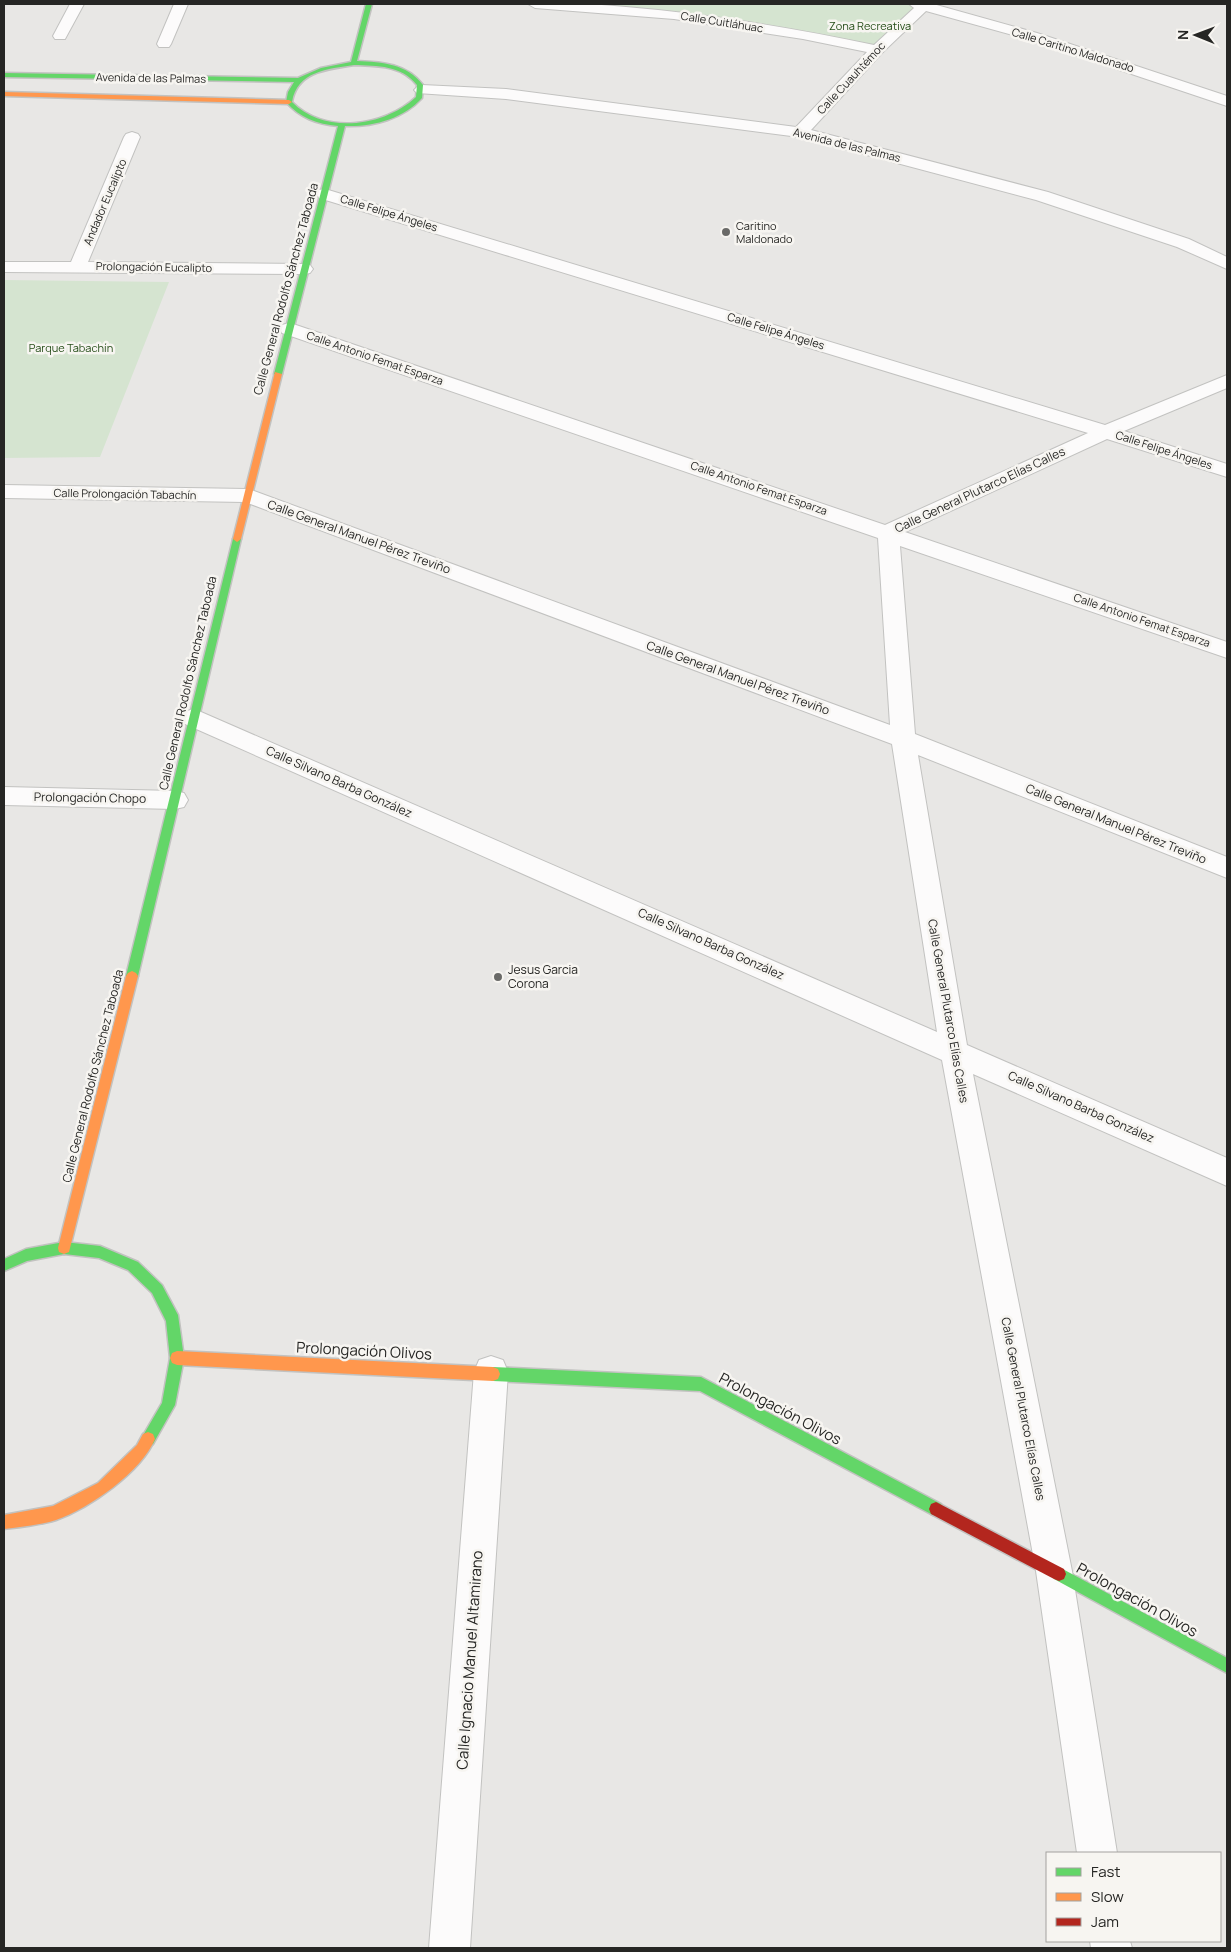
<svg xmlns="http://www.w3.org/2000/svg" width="1231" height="1952" viewBox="0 0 1231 1952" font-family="Manrope,sans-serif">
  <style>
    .green { fill: #d5e4d0 }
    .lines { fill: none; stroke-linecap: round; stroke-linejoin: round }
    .street-casing { stroke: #c2c2c0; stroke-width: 2 }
    .fast-casing { stroke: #c2c2c0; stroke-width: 3 }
    .slow-casing { stroke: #c2c2c0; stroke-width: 3 }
    .jam-casing { stroke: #c2c2c0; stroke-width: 3 }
    .street { fill: #fcfbfb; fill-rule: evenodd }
    .fast { fill: #63d668; fill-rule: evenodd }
    .slow { fill: #ff974d; fill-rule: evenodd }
    .jam { fill: #b3261e; fill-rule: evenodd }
    .poi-dot { fill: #6a6a68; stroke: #f7f5f1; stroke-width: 2 }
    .labels { text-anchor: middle; stroke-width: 5; stroke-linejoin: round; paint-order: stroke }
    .far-street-label { font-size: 11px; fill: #262624; stroke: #f7f5f1 }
    .far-park-label { font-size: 11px; fill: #254d18; stroke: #f7f5f1 }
    .far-poi-label { font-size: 11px; fill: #262624; stroke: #f7f5f1; text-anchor: start }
    .street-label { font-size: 12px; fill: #262624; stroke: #f7f5f1 }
    .poi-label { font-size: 12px; fill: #262624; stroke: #f7f5f1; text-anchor: start }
    .near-street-label { font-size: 15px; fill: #262624; stroke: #f7f5f1 }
  </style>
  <rect width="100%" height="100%" fill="#e8e7e5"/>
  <path class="green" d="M 535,4 L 916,4 L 924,5 L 877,50 L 674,15 Z
    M 4,280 L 169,282 L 100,457 L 4,458 Z"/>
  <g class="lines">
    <defs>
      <path id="street" d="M 70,4 L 84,4 L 65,39 L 55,39 L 53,36 Z
        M 174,4 L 188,4 L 171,44 L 169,47 L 159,47 L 157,44 Z
        M 528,4 C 560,2 594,4 626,7 C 710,14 792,28 874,45 L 914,8 L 909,4 L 933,4 L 1037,33 L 1227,96 L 1227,106 L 1027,39 L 926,11 L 882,53 L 811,130 L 1048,192 L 1189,239 L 1227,257 L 1227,269 L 1177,247 L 1036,200 L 799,137 L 506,99 L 417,93 L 414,90 L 417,87 L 422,85 L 506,89 L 796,127 L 867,52 L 803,39 L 674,19 L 535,8 Z
        M 132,132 L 138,134 L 140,137 L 88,262 L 304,264 L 310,265 L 313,269 L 310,273 L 304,274 L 4,272 L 4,262 L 71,262 L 124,137 L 126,134 Z
        M 325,189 L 1105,425 L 1227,375 L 1227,388 L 1124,431 L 1227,464 L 1227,477 L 1107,439 L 905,532 L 1227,642 L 1227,658 L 900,546 L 915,734 L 1227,857 L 1227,878 L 918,755 L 967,1045 L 1227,1158 L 1227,1186 L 973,1074 L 1072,1571 L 1117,1853 L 1077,1853 L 1036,1571 L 942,1060 L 185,724 L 181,718 L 185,712 L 193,709 L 201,712 L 937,1032 L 892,744 L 245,502 L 4,498 L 4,485 L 247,489 L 254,491 L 890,725 L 878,538 L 282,333 L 280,329 L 282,325 L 289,323 L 296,325 L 885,525 L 1088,433 L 319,198 L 317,194 L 319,190 Z
        M 4,787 L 175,791 L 184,793 L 188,800 L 184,807 L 175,809 L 4,805 Z
        M 491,1356 L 503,1360 L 508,1372 L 470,1948 L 429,1948 L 474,1372 L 479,1360 Z
        M 1090,1941 L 1130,1941 L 1132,1948 L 1091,1948 Z"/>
      <path id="fast" d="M 366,4 L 372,4 L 357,61 C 383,62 407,64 423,85 L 422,98 C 403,119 373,127 345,126 L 282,374 L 278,376 L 274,374 L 338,126 C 317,124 300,118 286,102 L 288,92 L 294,82 L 4,77 L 4,73 L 298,78 L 321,68 L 351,62 ZM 354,65 C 378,66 401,65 417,85 L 416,97 C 384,127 324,135 292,102 C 297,71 328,69 354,65 Z
        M 237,536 L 241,539 L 138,976 L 136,979 L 128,979 L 126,976 L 233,539 Z
        M 64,1242 L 100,1246 L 138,1262 L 162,1285 L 178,1315 L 184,1358 L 175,1405 L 153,1444 L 148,1446 L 143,1444 L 141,1439 L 162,1403 L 170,1358 L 166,1321 L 152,1293 L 128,1270 L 99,1258 L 64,1254 L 27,1261 L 4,1271 L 4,1259 L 26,1249 Z
        M 493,1367 L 701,1377 L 941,1504 L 943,1509 L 941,1514 L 936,1516 L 931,1514 L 700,1391 L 493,1381 L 488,1379 L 486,1374 L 488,1369 Z
        M 1059,1567 L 1227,1658 L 1227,1673 L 1054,1579 L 1052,1574 L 1054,1569 Z"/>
      <path id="slow" d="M 4,92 L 289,100 L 292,102 L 289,104 L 4,96 Z
        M 275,372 L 282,374 L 241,539 L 237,542 L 233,539 Z
        M 132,971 L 136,973 L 138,976 L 69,1252 L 64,1254 L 59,1252 L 58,1248 L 126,976 L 128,973 Z
        M 177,1351 L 493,1367 L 498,1369 L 500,1374 L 498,1379 L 493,1381 L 177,1365 L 172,1363 L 170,1358 L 172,1353 Z
        M 148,1432 L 153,1434 L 155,1439 C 141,1472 90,1508 56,1520 C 40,1525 21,1527 4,1529 L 4,1515 L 53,1506 L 98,1483 L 137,1445 L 143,1434 Z"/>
      <path id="jam" d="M 936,1502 L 1064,1569 L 1066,1574 L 1064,1579 L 1059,1581 L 1054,1579 L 931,1514 L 929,1509 L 931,1504 Z"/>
    </defs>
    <use href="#street" class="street-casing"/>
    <use href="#fast" class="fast-casing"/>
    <use href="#slow" class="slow-casing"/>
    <use href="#jam" class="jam-casing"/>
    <use href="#street" class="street"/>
    <use href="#fast" class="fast"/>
    <use href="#slow" class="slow"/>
    <use href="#jam" class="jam"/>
  </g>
  <g class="poi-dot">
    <circle cx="726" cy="232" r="5"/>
    <circle cx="498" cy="977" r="5"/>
  </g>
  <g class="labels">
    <g class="far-street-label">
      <text transform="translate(722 22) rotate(9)" y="4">Calle Cuitláhuac</text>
      <text transform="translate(1073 50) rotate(17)" y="4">Calle Caritino Maldonado</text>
      <text transform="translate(151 78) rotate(1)" y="4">Avenida de las Palmas</text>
      <text transform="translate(851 78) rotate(-47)" y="4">Calle Cuauhtémoc</text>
      <text transform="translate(847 145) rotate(14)" y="4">Avenida de las Palmas</text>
      <text transform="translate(105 202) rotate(-67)" y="4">Andador Eucalipto</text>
      <text transform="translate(389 213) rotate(17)" y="4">Calle Felipe Ángeles</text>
      <text transform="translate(154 267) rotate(1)" y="4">Prolongación Eucalipto</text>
      <text transform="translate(776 331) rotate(17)" y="4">Calle Felipe Ángeles</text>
      <text transform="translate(375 358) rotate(19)" y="4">Calle Antonio Femat Esparza</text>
      <text transform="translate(1164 450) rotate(18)" y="4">Calle Felipe Ángeles</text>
      <text transform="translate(759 488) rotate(19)" y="4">Calle Antonio Femat Esparza</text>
      <text transform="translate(125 494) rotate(1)" y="4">Calle Prolongación Tabachín</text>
      <text transform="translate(1142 620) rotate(19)" y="4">Calle Antonio Femat Esparza</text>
    </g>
    <g class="far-park-label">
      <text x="870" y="30">Zona Recreativa</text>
      <text x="71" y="352">Parque Tabachín</text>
    </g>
    <g class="far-poi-label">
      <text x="736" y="230">Caritino<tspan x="736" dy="13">Maldonado</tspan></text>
    </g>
    <g class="street-label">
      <text transform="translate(286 289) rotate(-75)" y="4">Calle General Rodolfo Sánchez Taboada</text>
      <text transform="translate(980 490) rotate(-25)" y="4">Calle General Plutarco Elías Calles</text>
      <text transform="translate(359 537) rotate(20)" y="4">Calle General Manuel Pérez Treviño</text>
      <text transform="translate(738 678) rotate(20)" y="4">Calle General Manuel Pérez Treviño</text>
      <text transform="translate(188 683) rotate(-77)" y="4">Calle General Rodolfo Sánchez Taboada</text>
      <text transform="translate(339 782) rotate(24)" y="4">Calle Silvano Barba González</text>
      <text transform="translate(90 798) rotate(1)" y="4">Prolongación Chopo</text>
      <text transform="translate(1116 824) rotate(22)" y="4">Calle General Manuel Pérez Treviño</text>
      <text transform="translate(711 944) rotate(24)" y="4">Calle Silvano Barba González</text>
      <text transform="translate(948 1011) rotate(80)" y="4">Calle General Plutarco Elías Calles</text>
      <text transform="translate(93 1076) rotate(-76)" y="4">Calle General Rodolfo Sánchez Taboada</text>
      <text transform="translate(1081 1107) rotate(24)" y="4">Calle Silvano Barba González</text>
      <text transform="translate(1023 1409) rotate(79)" y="4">Calle General Plutarco Elías Calles</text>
    </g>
    <g class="poi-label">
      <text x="508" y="974">Jesus Garcia<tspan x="508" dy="14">Corona</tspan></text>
    </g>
    <g class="near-street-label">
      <text transform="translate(364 1351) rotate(3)" y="5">Prolongación Olivos</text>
      <text transform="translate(780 1409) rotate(28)" y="5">Prolongación Olivos</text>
      <text transform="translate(1137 1600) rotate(29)" y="5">Prolongación Olivos</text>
      <text transform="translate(470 1660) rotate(-86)" y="5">Calle Ignacio Manuel Altamirano</text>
    </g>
  </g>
  <rect width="1231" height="1952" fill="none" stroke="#262624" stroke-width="10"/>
  <rect x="1046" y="1852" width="175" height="90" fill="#f7f5f1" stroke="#a3a29f"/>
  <rect x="1056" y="1868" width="25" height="8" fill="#63d668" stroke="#a3a29f"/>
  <text x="1091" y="1877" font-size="15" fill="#262624">Fast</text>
  <rect x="1056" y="1893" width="25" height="8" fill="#ff974d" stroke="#a3a29f"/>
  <text x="1091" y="1902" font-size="15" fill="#262624">Slow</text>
  <rect x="1056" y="1918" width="25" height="8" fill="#b3261e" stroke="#a3a29f"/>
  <text x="1091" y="1927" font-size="15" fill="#262624">Jam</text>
  <g transform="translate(1196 35) rotate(271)" stroke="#f7f5f1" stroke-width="4" paint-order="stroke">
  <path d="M0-4L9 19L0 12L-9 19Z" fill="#262624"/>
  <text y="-8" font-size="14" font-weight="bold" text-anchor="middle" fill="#262624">N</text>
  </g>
</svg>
